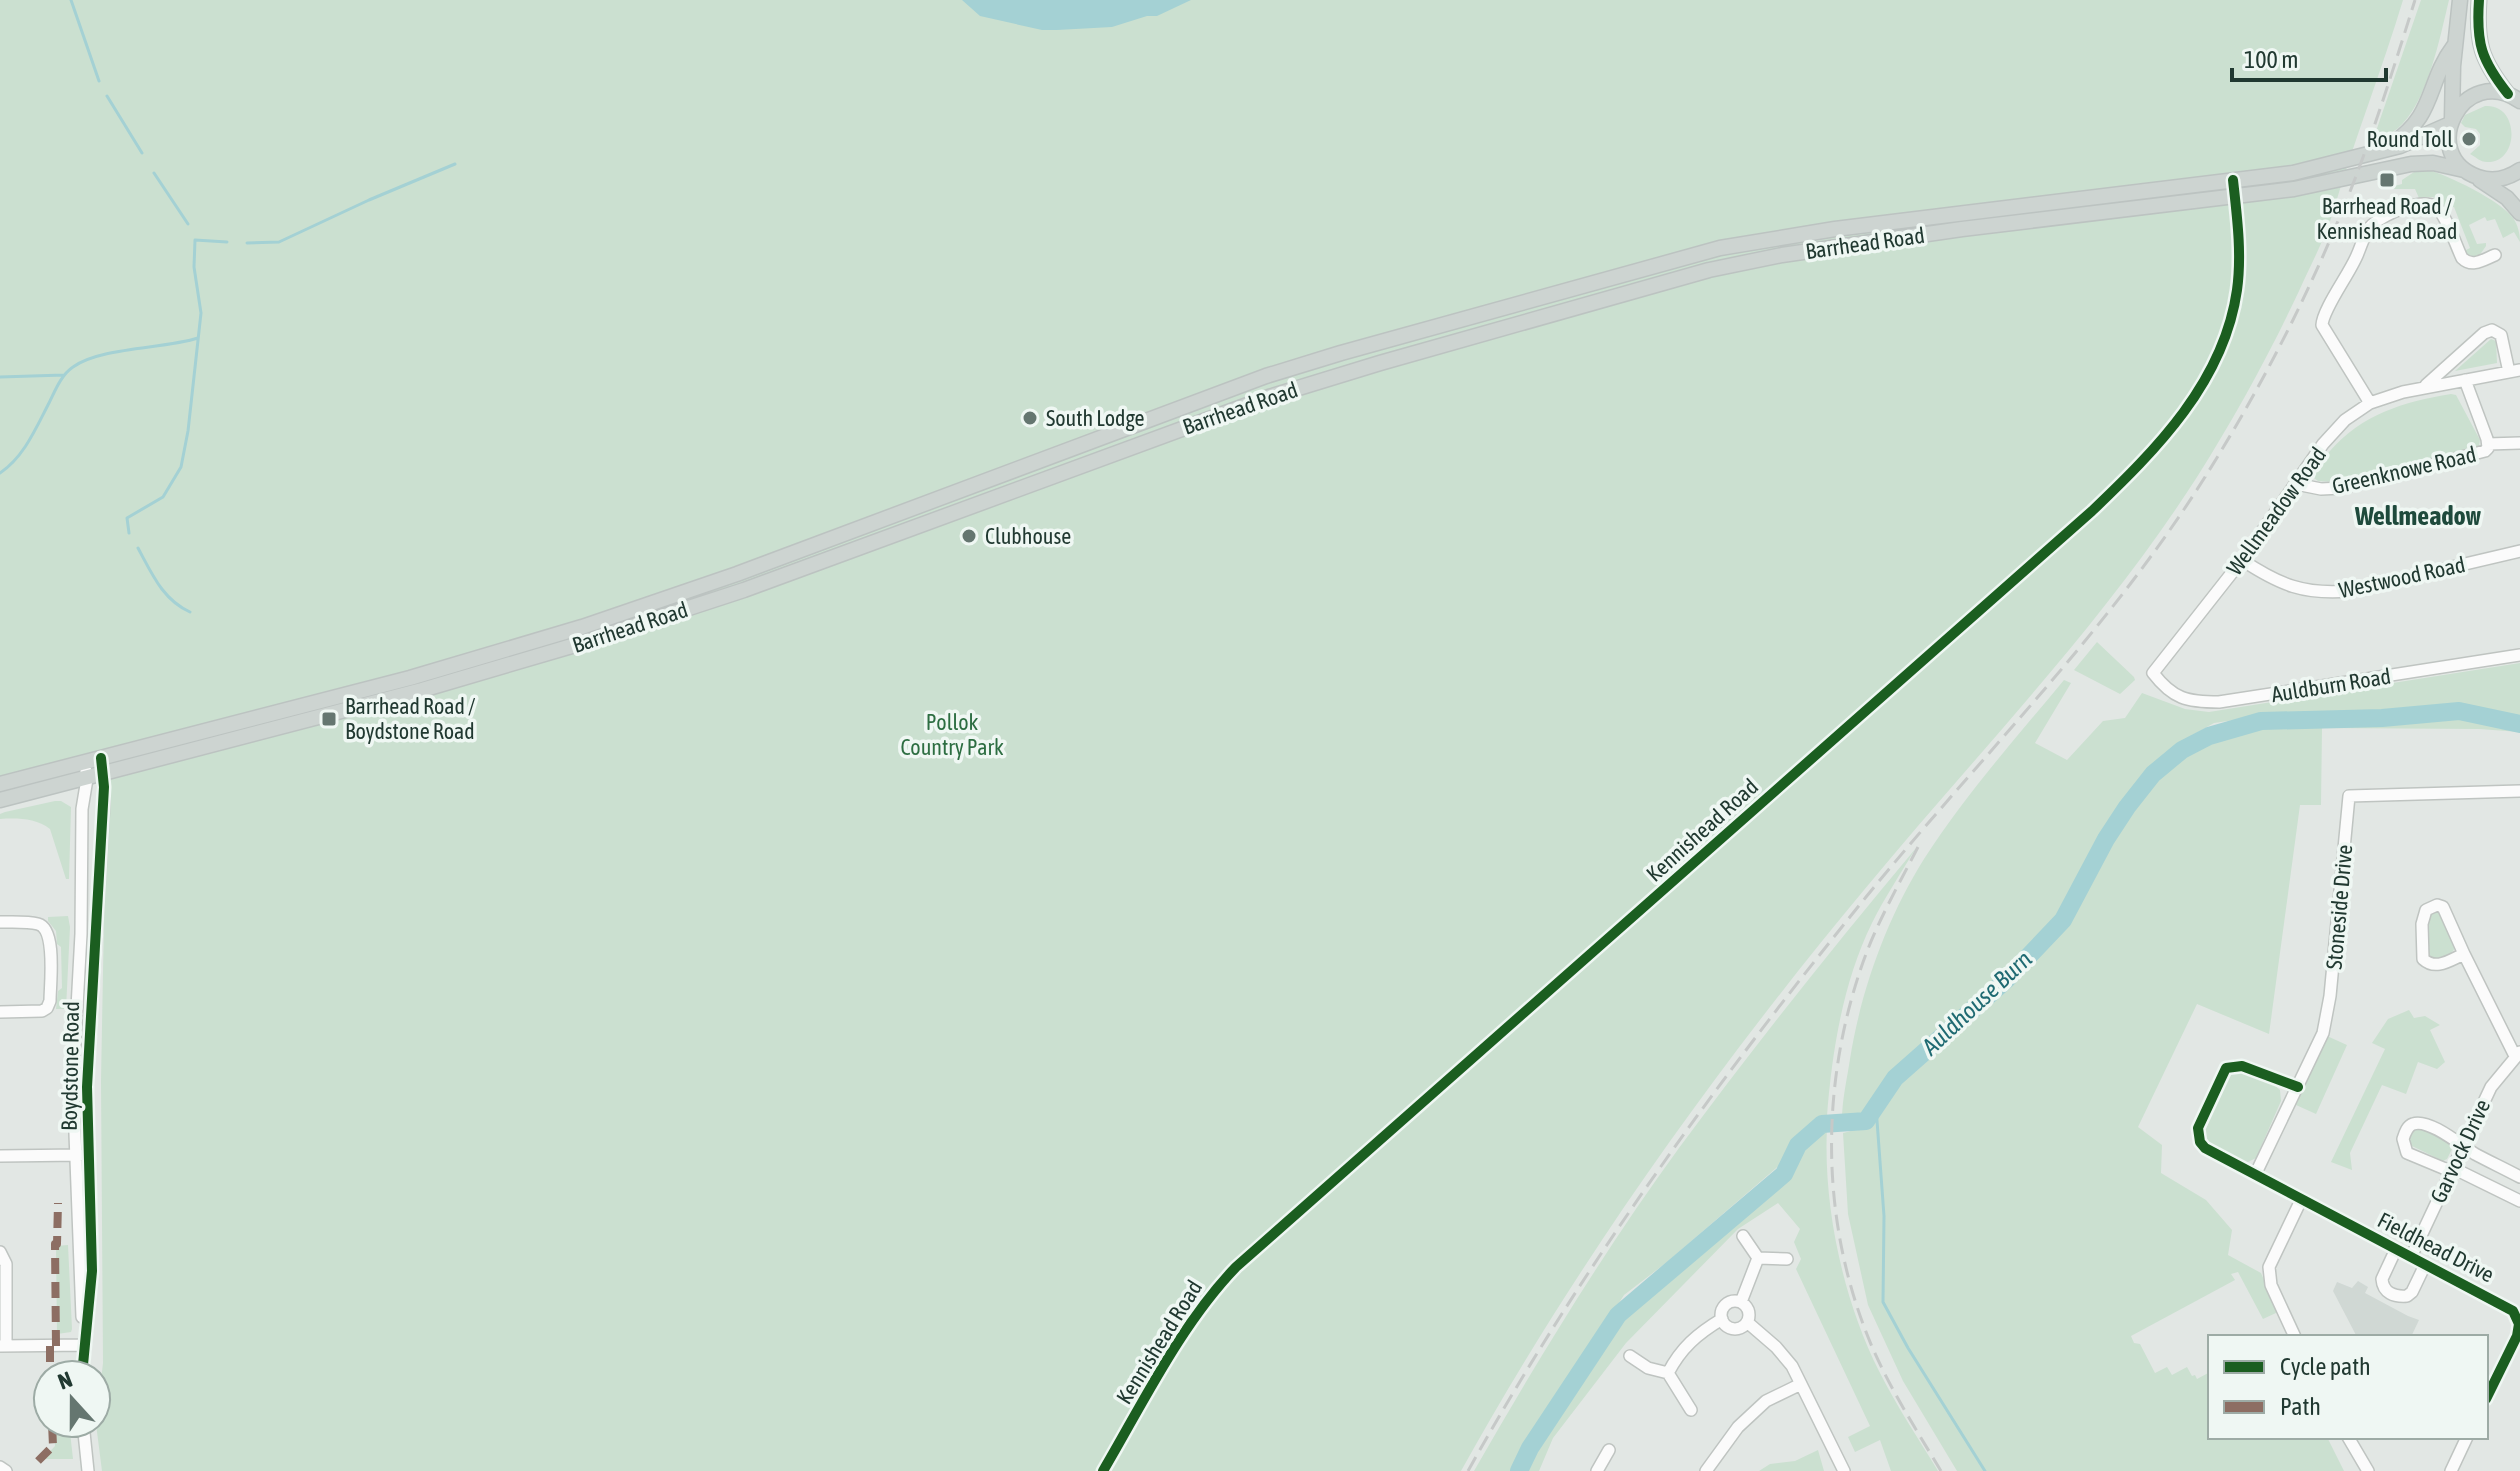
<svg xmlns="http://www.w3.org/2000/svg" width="2520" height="1471" viewBox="0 0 2520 1471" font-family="'Asap Condensed',sans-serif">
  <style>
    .built { fill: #d0d8d4 }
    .green { fill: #cbe0d0 }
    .water { fill: #a4d1d4 }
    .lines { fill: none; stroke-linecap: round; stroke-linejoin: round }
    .stream { stroke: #a4d1d4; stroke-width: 3 }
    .river { stroke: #a4d1d4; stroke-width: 18 }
    .minor-casing { stroke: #bfc4c1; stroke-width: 14 }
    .major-casing { stroke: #bcc3c1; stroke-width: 17 }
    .minor { stroke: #fbfbfb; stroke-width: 11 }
    .major { stroke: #cdd4d1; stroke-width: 14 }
    .rail { stroke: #c6c9c8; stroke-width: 3; stroke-dasharray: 16 8; stroke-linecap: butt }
    .quiet { stroke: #8d6e63; stroke-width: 8; stroke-dasharray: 16 8; stroke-linecap: butt }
    .cycleway-casing { stroke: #eff7f3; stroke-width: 15 }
    .cycleway { stroke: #1b5e20; stroke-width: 10 }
    .poi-dot { fill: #657670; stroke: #eff7f3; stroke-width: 3 }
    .labels { text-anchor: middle; stroke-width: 7; stroke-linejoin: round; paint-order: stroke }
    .poi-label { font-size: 22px; fill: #213931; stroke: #eff7f3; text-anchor: start }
    .street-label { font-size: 22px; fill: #213931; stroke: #eff7f3 }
    .park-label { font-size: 22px; fill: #2d6e42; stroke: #eff7f3 }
    .water-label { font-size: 24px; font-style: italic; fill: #1f6a72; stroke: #eff7f3 }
    .quarter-label { font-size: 26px; font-weight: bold; fill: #1e4a3c; stroke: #eff7f3 }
  </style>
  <rect width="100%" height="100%" fill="#e2e7e4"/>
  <path class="built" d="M 2358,1281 L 2368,1287 L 2365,1293 L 2408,1316 L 2419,1320 L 2411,1337 L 2357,1337 L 2333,1291 L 2337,1282 L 2352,1288 Z"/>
  <path class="green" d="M 0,0 L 2403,0 C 2382,70 2354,140 2334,209 C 2326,237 2311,264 2299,291 C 2269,355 2235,417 2197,477 C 2101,627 1977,753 1864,890 C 1715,1069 1574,1267 1461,1471 L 102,1471 L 96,1424 L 103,1363 L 101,1081 L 104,917 L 109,826 L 106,794 L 110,784 L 103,751 L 0,777 Z
    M 2421,0 L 2449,0 C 2440,37 2427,105 2397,129 C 2390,134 2381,137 2373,140 Z
    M 2485,106 C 2520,103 2520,163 2487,162 C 2480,162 2476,157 2470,154 L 2480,145 L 2480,134 L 2476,129 L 2465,127 L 2461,123 L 2465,115 Z
    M 2428,170 C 2448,175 2501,201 2513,218 C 2518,225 2520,234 2520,242 L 2514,232 L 2503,238 L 2495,219 L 2487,221 L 2485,217 L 2469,225 L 2477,244 L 2486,243 L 2486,246 L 2479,256 L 2471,258 L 2464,251 L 2470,248 L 2454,207 L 2446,209 L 2433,197 L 2419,198 L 2415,189 L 2382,189 L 2402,184 L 2402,180 L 2414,172 Z
    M 2491,339 L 2496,341 L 2497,363 L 2455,371 Z
    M 2451,394 L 2456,395 L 2480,440 L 2479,446 L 2335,482 L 2318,481 L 2314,478 C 2314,468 2322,460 2329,452 C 2362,414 2403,402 2451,394 Z
    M 2097,642 L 2134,677 L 2135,680 L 2120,694 L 2074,670 Z
    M 2520,663 L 2520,719 L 2454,708 L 2276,714 L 2214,723 L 2180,742 L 2103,837 L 2058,916 L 2003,977 L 1892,1075 L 1865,1117 L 1842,1120 C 1842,1100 1847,1079 1850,1059 C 1861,990 1887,918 1924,859 C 1965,795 2016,738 2064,680 L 2071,683 L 2035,743 L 2067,760 L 2103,721 L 2125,718 L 2142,693 L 2185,709 L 2209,712 Z
    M 2469,717 L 2520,727 L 2520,732 L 2479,729 L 2322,728 L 2321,805 L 2300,805 L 2269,1034 L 2197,1004 L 2138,1127 L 2162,1145 L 2161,1173 L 2206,1200 L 2232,1230 L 2228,1255 L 2261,1273 L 2278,1312 L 2263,1319 L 2238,1272 L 2231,1274 L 2235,1280 L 2131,1336 L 2134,1343 L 2140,1344 L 2155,1373 L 2167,1367 L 2172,1375 L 2187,1367 L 2192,1376 L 2195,1375 L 2197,1379 L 2210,1372 L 2210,1437 L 2327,1437 L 2344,1471 L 1957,1471 L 1903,1381 L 1868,1305 L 1848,1214 L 1843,1133 C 1872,1128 1887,1105 1897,1079 L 2016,974 L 2066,921 L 2105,850 L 2144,794 L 2180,759 L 2217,739 L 2268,723 Z
    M 55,801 L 61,801 L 71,807 L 69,879 L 66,879 L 50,829 C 36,818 17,818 0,819 L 0,814 L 5,812 Z
    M 1916,848 C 1901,873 1885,897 1872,923 C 1843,982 1832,1051 1827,1116 C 1804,1126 1789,1141 1781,1164 L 1667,1262 L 1624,1295 L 1512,1471 L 1474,1471 C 1537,1361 1604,1251 1679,1148 C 1755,1045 1834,946 1916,848 Z
    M 2435,911 L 2440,914 L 2455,948 C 2450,957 2438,960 2429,959 C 2423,946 2424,925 2430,912 Z
    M 68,916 L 70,927 L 66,1009 L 56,1009 L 58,991 L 62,988 L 61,947 L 57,944 L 56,931 L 48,921 L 48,917 Z
    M 2409,1010 L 2414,1018 L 2425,1016 L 2440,1025 L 2430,1030 L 2445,1062 L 2437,1069 L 2418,1062 L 2406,1094 L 2382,1085 L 2350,1153 L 2352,1170 L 2331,1162 L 2385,1049 L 2372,1043 L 2388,1019 Z
    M 2327,1036 L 2347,1045 L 2316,1114 L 2296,1105 Z
    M 2234,1070 L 2274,1085 L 2280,1090 L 2281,1101 L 2256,1158 L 2246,1163 L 2207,1141 L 2205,1131 L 2229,1075 Z
    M 1827,1127 C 1823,1206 1843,1300 1879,1371 C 1896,1405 1918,1438 1938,1471 L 1891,1471 L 1880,1440 L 1855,1452 L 1848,1437 L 1870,1426 L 1796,1269 L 1801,1259 L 1794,1242 L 1800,1229 L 1778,1203 L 1738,1229 L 1626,1343 L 1553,1438 L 1539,1471 L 1525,1471 L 1621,1318 L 1688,1258 L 1786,1178 L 1795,1154 L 1812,1137 Z
    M 2417,1127 L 2450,1141 L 2453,1147 L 2447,1159 L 2443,1161 L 2410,1145 L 2406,1140 L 2411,1129 Z
    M 68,1245 L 72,1329 L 71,1332 L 57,1334 L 56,1246 Z
    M 54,1423 L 69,1423 L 73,1459 L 43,1459 L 55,1446 Z
    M 1818,1450 L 1824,1471 L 1759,1471 L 1770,1464 L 1795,1461 Z"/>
  <path class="water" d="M 962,0 L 1191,0 L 1157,16 L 1147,16 L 1112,27 L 1057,30 L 1042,30 L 980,16 Z"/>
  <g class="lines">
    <path class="stream" d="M 71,0 L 99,81
      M 107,96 L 142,153
      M 154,173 L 188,224
      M 247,243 L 279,242 L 369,200 L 455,164
      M 0,377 L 64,375
      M 0,473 C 24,457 36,428 49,403 C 55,391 61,375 73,367 C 101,347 164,349 198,338
      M 129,533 L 127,518 L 163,497 L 181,467 L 188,431 L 201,313 L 194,267 L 195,240 L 227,242
      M 138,548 C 152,574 163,600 190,612
      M 1876,1107 L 1884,1216 L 1883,1302 L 1908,1348 L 1985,1471"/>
    <path class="river" d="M 1519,1471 L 1530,1448 L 1618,1315 L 1784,1174 L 1798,1145 L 1822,1124 L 1866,1121 L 1895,1078 L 2006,980 L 2063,920 L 2106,839 L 2127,807 L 2153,774 L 2182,750 L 2209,736 L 2261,721 L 2382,718 L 2459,711 L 2520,724"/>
    <defs>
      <path id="minor" d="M 2520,370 L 2403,392 L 2370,403 L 2345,420 L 2323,444 L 2242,560 L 2153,673 C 2173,699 2187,702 2219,702 L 2520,655
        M 2426,385 L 2484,333 L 2492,330 L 2501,335 L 2509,372
        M 2370,403 L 2322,325 C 2323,308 2351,272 2358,253 C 2362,244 2365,231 2372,225 C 2385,214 2421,197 2436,207 C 2446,214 2456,246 2462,258 C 2472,268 2483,260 2495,255
        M 2488,444 L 2520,443
        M 2296,484 L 2321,489 L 2341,488 L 2485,451 L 2488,448 L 2487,439 L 2465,380
        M 2242,560 C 2280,585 2304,595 2350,591 L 2520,551
        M 0,922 C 12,922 27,921 38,924 C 57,929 50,984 50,1001 L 47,1008 L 42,1011 L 0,1012
        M 2464,954 L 2443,907 L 2437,905 L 2426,910 L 2422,924 L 2423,959 C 2436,971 2450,960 2464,954 L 2515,1056
        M 2298,1087 L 2242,1066 L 2226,1068 L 2198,1128 L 2200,1142 L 2205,1148 L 2513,1311 L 2519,1324 L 2517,1336 L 2486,1399
        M 0,1156 L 80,1155
        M 2256,1173 L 2323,1033 L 2330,996 L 2349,796 L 2520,791
        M 2520,1177 C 2505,1169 2490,1162 2475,1154 C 2462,1146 2429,1118 2413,1124 C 2407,1126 2405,1133 2403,1139 L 2407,1153 L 2443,1168 L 2461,1172 L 2520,1201
        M 1743,1236 L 1758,1258 L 1787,1259
        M 2396,1249 L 2382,1279 C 2383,1293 2394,1297 2407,1296 L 2412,1292 L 2425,1265
        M 0,1252 L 6,1264 L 6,1346
        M 2411,1257 L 2491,1087 L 2520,1052
        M1721 1315a14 14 0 1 1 28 0a14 14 0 1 1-28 0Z
        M 1741,1302 L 1758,1258
        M 82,1317 L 73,1081 L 81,934 L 82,809 L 87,779 L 86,771
        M 1747,1322 L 1776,1347 L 1792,1366 L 1844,1471
        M 2295,1337 L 2271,1285 L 2269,1267 L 2301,1200
        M 1,1346 L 84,1345
        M 1630,1356 L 1648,1368 L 1668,1373 L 1691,1410
        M 1668,1373 C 1681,1348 1697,1334 1722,1319
        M 82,1375 L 92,1271 L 87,1087 L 104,801 L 103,767
        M 83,1423 L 88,1471
        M 2348,1437 L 2368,1471
        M 0,1467 L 6,1471
        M 1103,1471 C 1143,1403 1181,1324 1236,1267 L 2092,511 C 2156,450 2224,382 2237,290 C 2242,254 2237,216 2233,180
        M 1597,1471 L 1609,1450
        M 1706,1471 L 1738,1427 L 1766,1401 L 1801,1384
        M 2451,1471 L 2467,1437"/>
      <path id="major" d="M 2479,0 C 2476,43 2481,60 2508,94
        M 2520,101 C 2463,61 2416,155 2478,177 C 2493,182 2507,179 2520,170
        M 2452,119 L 2453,66 L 2460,0
        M 2392,144 C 2436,115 2426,83 2454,46
        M 2480,180 L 2507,198 L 2520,213
        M 0,784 L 410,678 L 582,627 L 737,574 L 1266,376 L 1341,353 L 1720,248 L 1835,229 L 2293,173 L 2400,146 L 2450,124
        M 0,800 L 422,690 L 582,643 L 744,590 L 1269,397 L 1380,363 L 1709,270 L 1782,255 L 1962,229 L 2294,189 L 2411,164 L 2433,163 L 2464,170"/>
    </defs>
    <use href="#minor" class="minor-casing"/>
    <use href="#major" class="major-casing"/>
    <use href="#minor" class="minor"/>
    <use href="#major" class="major"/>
    <path class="rail" d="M 1918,847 C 1898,886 1875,926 1861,968 C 1819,1092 1821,1228 1873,1349 C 1892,1392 1917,1431 1941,1471
      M 1468,1471 C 1581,1268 1720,1077 1866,897 C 1980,757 2109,630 2205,477 C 2259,391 2305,302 2343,209 C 2371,141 2393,70 2415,0"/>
    <path class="quiet" d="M 50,1346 L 50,1375
      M 56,1346 L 55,1244 L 57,1244 L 58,1203
      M 38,1461 L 53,1446 L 52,1423"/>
    <defs>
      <path id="cycleway" d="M 2479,0 C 2476,43 2481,60 2508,94
        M 2298,1087 L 2242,1066 L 2226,1068 L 2198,1128 L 2200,1142 L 2205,1148 L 2513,1311 L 2519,1324 L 2517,1336 L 2486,1399
        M 82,1375 L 92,1271 L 87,1087 L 104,787 L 101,758
        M 1103,1471 C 1143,1403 1181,1324 1236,1267 L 2092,511 C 2156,450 2224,382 2237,290 C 2242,254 2237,216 2233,180"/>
    </defs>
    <use href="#cycleway" class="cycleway-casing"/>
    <use href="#cycleway" class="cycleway"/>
  </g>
  <g class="poi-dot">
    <circle cx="2469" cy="139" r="8"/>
    <rect x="2379" y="172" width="16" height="16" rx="4"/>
    <circle cx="1030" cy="418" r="8"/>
    <circle cx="969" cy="536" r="8"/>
    <rect x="321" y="711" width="16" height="16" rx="4"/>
  </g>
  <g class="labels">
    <g class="poi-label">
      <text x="2453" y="147" text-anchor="end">Round Toll</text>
      <text x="2387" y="214" text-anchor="middle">Barrhead Road /<tspan x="2387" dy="25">Kennishead Road</tspan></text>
      <text x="1046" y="426">South Lodge</text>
      <text x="985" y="544">Clubhouse</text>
      <text x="345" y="714">Barrhead Road /<tspan x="345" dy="25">Boydstone Road</tspan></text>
    </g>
    <g class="street-label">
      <text transform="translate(1865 243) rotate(-8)" y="8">Barrhead Road</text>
      <text transform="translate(1240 408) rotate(-19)" y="8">Barrhead Road</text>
      <text transform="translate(2404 470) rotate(-13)" y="8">Greenknowe Road</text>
      <text transform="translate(2276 511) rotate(-54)" y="8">Wellmeadow Road</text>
      <text transform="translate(2402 577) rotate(-12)" y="8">Westwood Road</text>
      <text transform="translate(630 627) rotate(-18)" y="8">Barrhead Road</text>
      <text transform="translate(2331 685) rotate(-9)" y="8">Auldburn Road</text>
      <text transform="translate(1702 830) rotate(-42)" y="8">Kennishead Road</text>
      <text transform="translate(2339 907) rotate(-85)" y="8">Stoneside Drive</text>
      <text transform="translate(70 1066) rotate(-89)" y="8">Boydstone Road</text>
      <text transform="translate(2460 1151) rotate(-65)" y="8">Garvock Drive</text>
      <text transform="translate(2436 1247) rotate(27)" y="8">Fieldhead Drive</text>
      <text transform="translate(1159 1342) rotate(-58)" y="8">Kennishead Road</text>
    </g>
    <g class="park-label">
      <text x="952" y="730">Pollok<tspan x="952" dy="25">Country Park</tspan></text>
    </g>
    <g class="water-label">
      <text transform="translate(1977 1003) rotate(-43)" y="8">Auldhouse Burn</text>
    </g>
    <g class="quarter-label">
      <text x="2418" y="525">Wellmeadow</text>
    </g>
  </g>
  <rect x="2208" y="1335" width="280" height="104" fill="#eff7f3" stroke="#9daba5" stroke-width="2"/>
  <rect x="2224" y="1361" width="40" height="12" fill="#1b5e20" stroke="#9daba5" stroke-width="2"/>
  <text x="2280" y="1375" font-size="24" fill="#213931">Cycle path</text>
  <rect x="2224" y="1401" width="40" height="12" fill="#8d6e63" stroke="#9daba5" stroke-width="2"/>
  <text x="2280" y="1415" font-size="24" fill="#213931">Path</text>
  <g transform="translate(72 1399) rotate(339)"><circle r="38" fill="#eff7f3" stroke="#9daba5" stroke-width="2"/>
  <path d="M0-6L14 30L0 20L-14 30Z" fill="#657670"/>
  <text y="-12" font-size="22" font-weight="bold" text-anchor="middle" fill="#213931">N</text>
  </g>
  <path d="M2232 68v12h154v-12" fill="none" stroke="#213931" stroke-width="4"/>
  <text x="2244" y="68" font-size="24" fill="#213931" stroke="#eff7f3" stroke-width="6" paint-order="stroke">100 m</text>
</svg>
